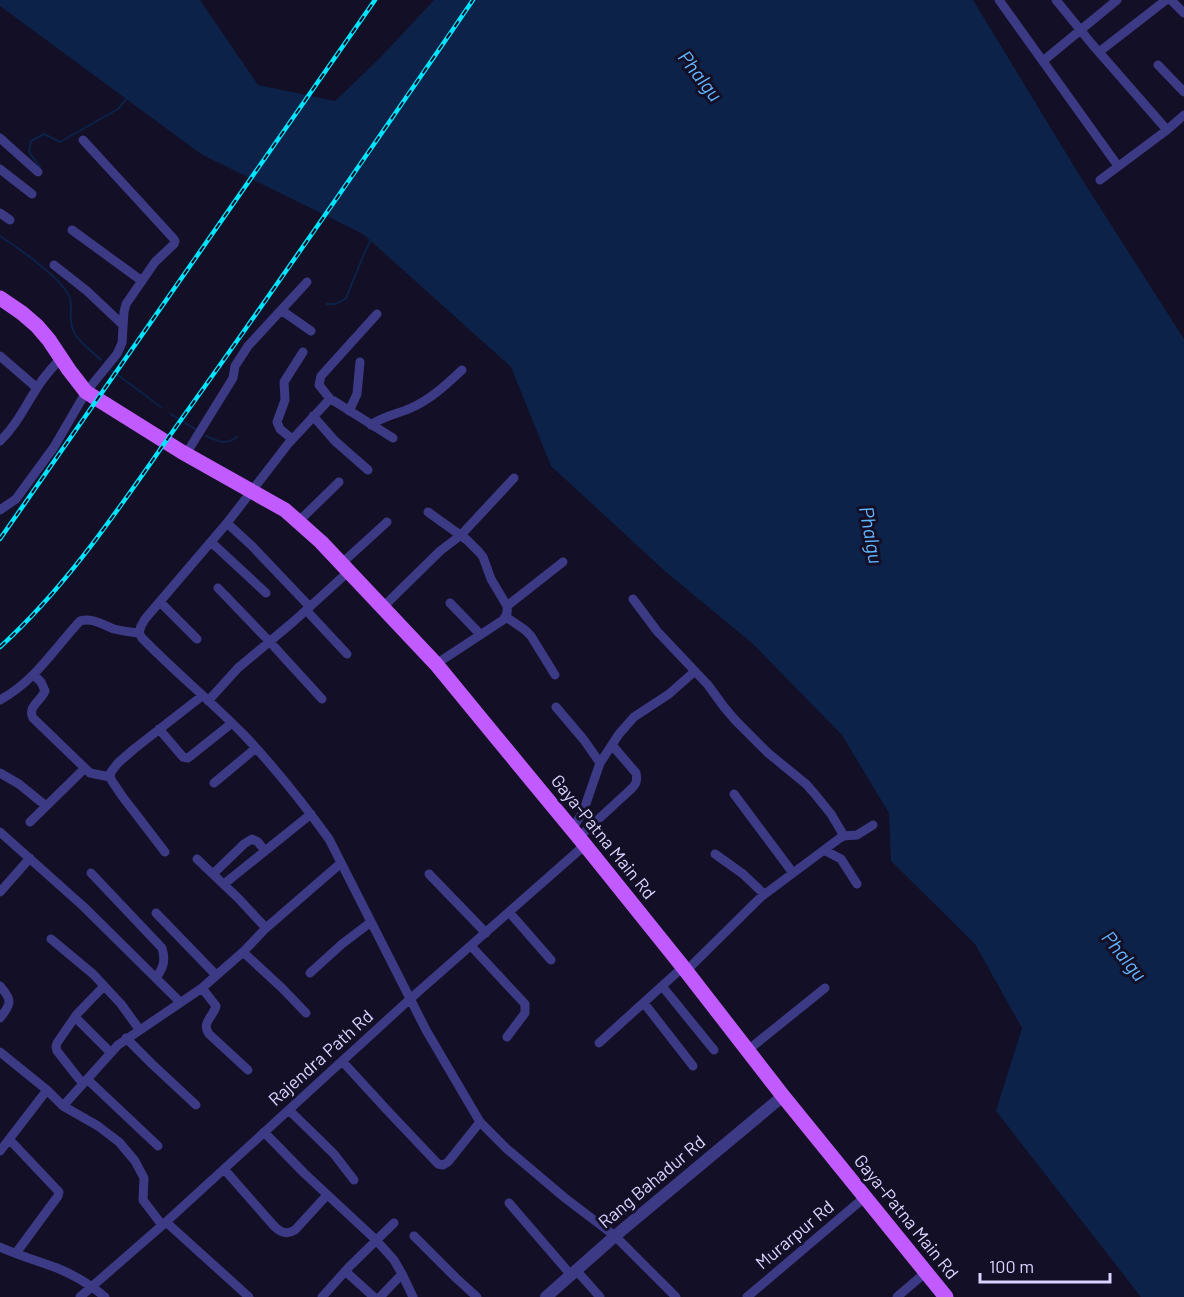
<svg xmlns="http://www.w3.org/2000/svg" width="1184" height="1297" viewBox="0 0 1184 1297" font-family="Barlow,sans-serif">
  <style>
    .water { fill: #0c2248 }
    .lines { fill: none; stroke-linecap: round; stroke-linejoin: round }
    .stream { stroke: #0c2248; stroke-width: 2 }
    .minor { stroke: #3d3a85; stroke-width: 9 }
    .tertiary { stroke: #3d3a85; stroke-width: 12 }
    .primary { stroke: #c25bff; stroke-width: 15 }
    .rail-casing { stroke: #00e5ff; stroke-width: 4.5 }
    .rail { stroke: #130f26; stroke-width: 2; stroke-dasharray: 7; stroke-linecap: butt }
    .labels { text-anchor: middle; stroke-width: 6; stroke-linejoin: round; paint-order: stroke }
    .street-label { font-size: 18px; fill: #d9d4ff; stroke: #130f26 }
    .water-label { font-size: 20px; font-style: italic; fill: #62b6ff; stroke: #130f26 }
  </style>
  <rect width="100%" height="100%" fill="#130f26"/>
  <path class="water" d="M 0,0 L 200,0 L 258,85 L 335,101 L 379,59 L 434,0 L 973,0 L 1083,181 L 1184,339 L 1184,1297 L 1141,1297 L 996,1111 L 1022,1028 L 975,944 L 891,861 L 889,813 L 842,735 L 753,644 L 666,572 L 551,466 L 511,367 L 363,234 L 201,154 L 0,6 Z"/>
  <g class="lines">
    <path class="stream" d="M 40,167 L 29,152 L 31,141 L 44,134 L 60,142 L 118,109 L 128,97
      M 0,236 C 17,247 63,279 70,298 C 72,305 70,313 71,321 C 72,339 89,348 101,360
      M 327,304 L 336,304 L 346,298 L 364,254 L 371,239
      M 111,370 L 161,407
      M 171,414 L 195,429
      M 206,436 C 219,441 225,446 237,437"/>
    <path class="minor" d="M 999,0 L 1118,166
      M 1056,0 L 1091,43 L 1167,130
      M 1171,0 L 1184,13
      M 1099,52 L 1166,0
      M 1043,61 L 1117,0
      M 1158,65 L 1184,92
      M 0,138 L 38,172
      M 0,169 L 32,194
      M 1100,180 L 1167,130 L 1184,115
      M 0,213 L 10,220
      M 72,230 L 142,281
      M 54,265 L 87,291 L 123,325
      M 281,310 L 311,331
      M 0,356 L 37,388
      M 331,400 L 319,385 L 321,376 L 377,314
      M 349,411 L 357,394 L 360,362
      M 313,416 L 335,441 L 368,470
      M 371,425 C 383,416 398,414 411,408 C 431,399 446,385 462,370
      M 393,438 L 334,401 L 331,400 L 328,401 L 288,444 L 227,523 L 145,619 L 141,626 L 139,633 L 142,638 C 175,672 212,702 245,736 C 275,768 303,803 329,839 L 426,1030 L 480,1122 L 507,1149 L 565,1198 L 615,1236 L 676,1297
      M 292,439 L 280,429 L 277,422 L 285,400 L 284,382 L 303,352
      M 0,441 C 17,425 26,404 39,385 C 45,375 53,367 61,358
      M 186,454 L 233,378 L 235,366 L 248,346 L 307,282
      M 0,510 L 16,499 L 54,447 L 86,392 L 117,354 L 122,343 L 124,312 L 126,304 L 155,262 L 174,244 L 175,241 L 173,238 L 83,140
      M 428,512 L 467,540 L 479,552 L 483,557 L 491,579 L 507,606 C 508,612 507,616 503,620 L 436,664
      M 299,521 L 339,482
      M 227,523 L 252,546 L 310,607
      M 211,542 L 266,593
      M 341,564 L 387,522
      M 218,588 L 269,641 L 322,699
      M 633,599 L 657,631 L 708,685 L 724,707 L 736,721 L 768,753 L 806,784 L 814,793 L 831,814 L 844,836
      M 160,602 L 197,639
      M 450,603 L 480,634
      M 507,606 L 563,562
      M 382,608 L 440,551 L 461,535 L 514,478
      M 306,610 L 347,654
      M 506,617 L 525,630 L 531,636 L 555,675
      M 34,675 L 41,682 L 45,691 C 41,701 27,707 33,718 L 90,773 L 110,777
      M 0,700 C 35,681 54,649 80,621 C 92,617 103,625 114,629 C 122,631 130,632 139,633
      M 208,701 L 238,668 L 293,622 L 348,572
      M 556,707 L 584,740 L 600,763
      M 159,729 L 183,757 L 188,758 L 232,723
      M 0,773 L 19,784 L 46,806
      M 214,783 L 256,748
      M 734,794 L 793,873
      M 30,822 L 84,769
      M 572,829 L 583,812 L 600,763 L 619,734 L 634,717 L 669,694 L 695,671
      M 0,832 L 84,907 L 180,1002
      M 579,837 L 629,791 C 635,786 638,782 636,773 L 612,745
      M 824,850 L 841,859 L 857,884
      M 165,852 L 122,796 L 112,781 L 110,777 L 111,772 L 118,763 L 134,749 L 202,696
      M 715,854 L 743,874 L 764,894
      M 197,859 L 238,898 L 266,928
      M 91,873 L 162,948 C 166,961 163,968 156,978
      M 213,874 L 244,844 L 252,839 L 258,842 L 265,851
      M 429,874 L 486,933
      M 224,884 L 311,814
      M 0,892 L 30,858
      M 509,912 L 551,960
      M 156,913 L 216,975
      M 51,939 L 93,974 L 121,1004 L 139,1029
      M 471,946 L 525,1004 L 525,1013 L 507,1037
      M 243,952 L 282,988 L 306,1013
      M 686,971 L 761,897 L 840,838 L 844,836 L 857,835 L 873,825
      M 310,973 L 342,944 L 371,922
      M 0,986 C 12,1000 12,1003 0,1018
      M 662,986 L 714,1050
      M 202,988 L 216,1006 C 213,1017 201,1023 209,1034 L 248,1070
      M 644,1003 L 693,1066
      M 75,1017 L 111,1053
      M 126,1038 L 152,1064 L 196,1105
      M 599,1043 L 683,967
      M 748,1050 L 825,988
      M 0,1052 L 47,1090 L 63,1106 L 98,1126 L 119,1142 L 135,1161 L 144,1178 L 143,1200 L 162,1225
      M 342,1061 L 386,1109 L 438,1164 L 443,1165 L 448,1162 L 480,1122
      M 87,1079 L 158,1146
      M 83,1084 L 57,1051 L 56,1047 L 57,1043 L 77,1014 L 104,986
      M 63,1106 L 118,1045 L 202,988 L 243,952 L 266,928 L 341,863
      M 289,1110 L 334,1154 L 354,1180
      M 264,1132 L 304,1173 L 376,1240 L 394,1260 L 402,1274 L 413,1297
      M 9,1139 L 59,1192 L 58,1196 L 16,1253
      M 0,1151 L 47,1090
      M 224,1169 L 274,1226 C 281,1233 287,1235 295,1230 L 327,1195
      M 509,1203 L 571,1275
      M 166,1222 L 249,1297
      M 414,1236 L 456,1278 L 477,1297
      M 0,1247 C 18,1255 38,1261 57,1268 C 74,1275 91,1285 105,1297
      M 576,1270 L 600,1297
      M 345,1271 L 374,1297
      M 80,1297 L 166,1222 L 410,999 L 585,845
      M 322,1297 L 349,1267 L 394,1223
      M 380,1297 L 402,1274
      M 747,1297 L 865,1197
      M 897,1297 L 926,1272"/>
    <path class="tertiary" d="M 546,1297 L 615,1236 L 783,1096"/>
    <path class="primary" d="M 0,298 L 22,313 L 37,326 L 49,340 L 69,370 L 86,392 L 182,452 L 285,510 L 321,542 L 436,664 L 491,731 L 585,845 L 683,967 L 783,1096 L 946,1297"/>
    <defs>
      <path id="rail" d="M 0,539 L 375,0
        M 0,647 C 73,581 126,497 183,417 C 282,279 377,140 473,0"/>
    </defs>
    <use href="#rail" class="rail-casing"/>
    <use href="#rail" class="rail"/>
  </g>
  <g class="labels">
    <g class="street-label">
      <text transform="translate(603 837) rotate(51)" y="6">Gaya-Patna Main Rd</text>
      <text transform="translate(321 1058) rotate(-42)" y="6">Rajendra Path Rd</text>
      <text transform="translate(652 1182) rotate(-40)" y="6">Rang Bahadur Rd</text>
      <text transform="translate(906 1217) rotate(51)" y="6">Gaya-Patna Main Rd</text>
      <text transform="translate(795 1235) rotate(-40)" y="6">Murarpur Rd</text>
    </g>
    <g class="water-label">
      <text transform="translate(700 76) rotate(52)" y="7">Phalgu</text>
      <text transform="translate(871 535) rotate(80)" y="7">Phalgu</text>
      <text transform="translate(1124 956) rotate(51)" y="7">Phalgu</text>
    </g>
  </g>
  <path d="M980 1273v9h130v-9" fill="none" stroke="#d9d4ff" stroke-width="3"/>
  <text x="989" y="1273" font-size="18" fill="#d9d4ff" stroke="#130f26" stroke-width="4.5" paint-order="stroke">100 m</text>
</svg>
